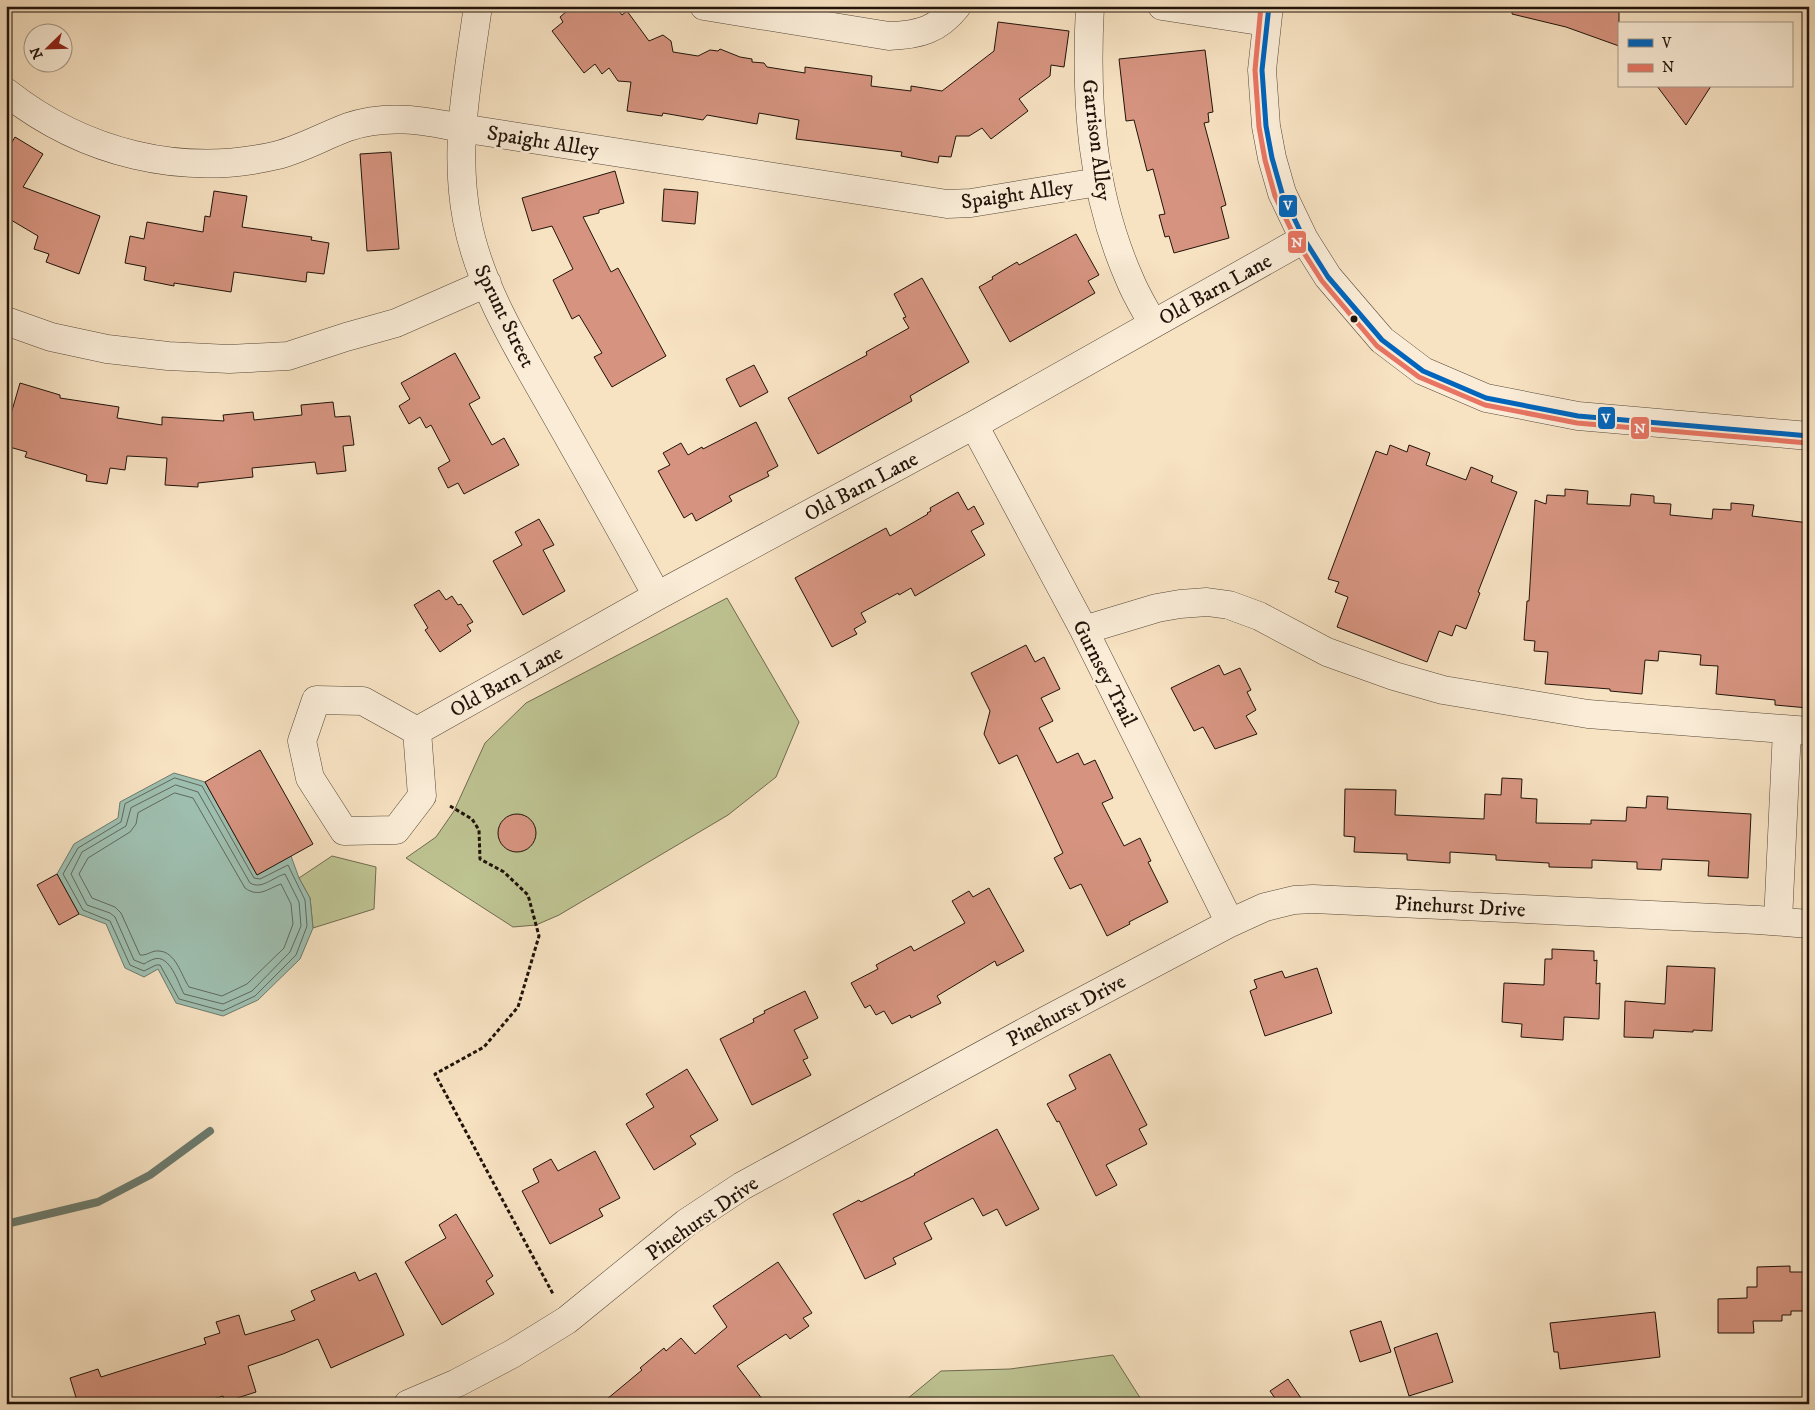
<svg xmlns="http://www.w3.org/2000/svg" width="1815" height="1410" viewBox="0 0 1815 1410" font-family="'IM FELL DW Pica',serif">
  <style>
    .green { fill: #bec392; stroke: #6f6b4e }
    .water { fill: #9ebeaf; stroke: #6c7a6d }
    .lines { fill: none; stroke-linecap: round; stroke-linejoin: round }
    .shore { stroke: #5f685c; stroke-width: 1 }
    .stream { stroke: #6c7a6d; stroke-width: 8 }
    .building { fill: #d69480; stroke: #201309 }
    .minor-casing { stroke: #564737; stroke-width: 29 }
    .path { stroke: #201309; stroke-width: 3; stroke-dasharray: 4 2.5; stroke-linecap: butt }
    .minor { stroke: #faecd7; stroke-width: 28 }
    .bus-1-casing { stroke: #faecd7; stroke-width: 9 }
    .bus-2-casing { stroke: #faecd7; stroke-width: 9 }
    .bus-1 { stroke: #0065bd; stroke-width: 5 }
    .bus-2 { stroke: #e87563; stroke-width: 5 }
    .bus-dot { fill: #201309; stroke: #faecd7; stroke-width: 2 }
    .labels { text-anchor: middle; stroke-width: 5; stroke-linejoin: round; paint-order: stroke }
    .street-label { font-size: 21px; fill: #201309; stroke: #faecd7 }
    .line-badge { stroke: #faecd7; stroke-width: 2 }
    .badge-label { font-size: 14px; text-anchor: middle; font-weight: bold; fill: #fff }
  </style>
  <rect width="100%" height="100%" fill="#f7e2c2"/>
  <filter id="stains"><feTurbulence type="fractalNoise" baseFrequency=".004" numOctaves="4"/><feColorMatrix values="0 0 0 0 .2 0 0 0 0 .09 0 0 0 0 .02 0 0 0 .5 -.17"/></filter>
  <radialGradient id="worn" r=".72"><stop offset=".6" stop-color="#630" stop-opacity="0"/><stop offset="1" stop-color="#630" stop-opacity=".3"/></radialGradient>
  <path class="green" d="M 727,598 L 799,722 L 776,777 L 728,815 L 559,915 L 536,925 L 513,927 L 406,858 L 436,837 L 454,811 L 485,743 L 526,703 Z
    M 332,856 L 376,867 L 374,909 L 313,928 L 310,898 L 299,878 Z
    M 1113,1355 L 1144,1404 L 901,1404 L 941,1371 L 1010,1369 Z"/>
  <path class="water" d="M 174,773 L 205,782 L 257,875 L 291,856 L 299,878 L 310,898 L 313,928 L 300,959 L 258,1000 L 223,1016 L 176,1003 L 158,969 L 144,977 L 125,968 L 106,924 L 79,914 L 57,874 L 74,844 L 118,818 L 120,802 Z"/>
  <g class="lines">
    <path class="shore" d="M 175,778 L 202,786 L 254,878 L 260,879 L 288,865 L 305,900 L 307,926 L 296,955 L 255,996 L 223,1011 L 179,999 L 160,965 L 156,965 L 144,971 L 130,965 L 110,921 L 83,910 L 63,874 L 78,848 L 121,822 L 125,804 Z
      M 176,785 L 198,792 L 250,883 C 262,890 273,877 285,874 L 299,902 L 301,926 L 290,952 L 252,991 L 223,1004 L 184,994 C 178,983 170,954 154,959 C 151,960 147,962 144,964 L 134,960 L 115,917 L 110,913 L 87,905 L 71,874 L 82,852 L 126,826 L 131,808 Z
      M 175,793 L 193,798 L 245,888 C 259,898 267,889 281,884 L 291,904 L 293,924 L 284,948 L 247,984 L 222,996 L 189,987 C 181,975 176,952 159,951 C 152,950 147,956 140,955 L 121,913 L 115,907 L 92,898 L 79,874 L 88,858 L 130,832 L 136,824 L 138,813 Z"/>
    <path class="stream" d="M 6,1224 L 98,1202 L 150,1175 L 210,1131"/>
  </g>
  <path class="building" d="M 573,6 L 615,6 L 622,15 L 627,11 L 649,41 L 663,35 L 671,41 L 673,52 L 698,56 L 710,50 L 718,51 L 720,49 L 740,57 L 752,59 L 752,62 L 764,63 L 767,67 L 805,73 L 805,67 L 872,76 L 871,86 L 911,91 L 911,86 L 942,91 L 994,51 L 998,22 L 1069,31 L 1064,67 L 1051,65 L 1050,76 L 1019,99 L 1028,111 L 991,139 L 982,128 L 969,136 L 956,136 L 951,157 L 939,156 L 938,163 L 901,156 L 902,152 L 796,139 L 799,120 L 759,113 L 757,124 L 707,115 L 703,120 L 663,113 L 662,116 L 627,111 L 631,82 L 618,81 L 609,68 L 602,74 L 595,64 L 584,73 L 552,31 L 563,22 L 560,17 Z
    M 1513,6 L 1619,6 L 1619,46 L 1566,27 L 1512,14 Z
    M 1205,50 L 1213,112 L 1208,113 L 1209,122 L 1204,123 L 1226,205 L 1221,207 L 1229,238 L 1174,253 L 1169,236 L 1165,237 L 1159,215 L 1165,214 L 1153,169 L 1147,171 L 1134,120 L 1126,121 L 1119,59 Z
    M 1657,86 L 1711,86 L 1686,125 Z
    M 15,137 L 43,154 L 23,187 L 100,216 L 79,274 L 46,262 L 49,254 L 34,249 L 38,236 L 6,217 L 6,152 Z
    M 391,152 L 399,249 L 367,251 L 360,154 Z
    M 615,171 L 624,203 L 599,210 L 599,213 L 583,217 L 611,272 L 618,268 L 666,356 L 612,387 L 594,357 L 602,353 L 579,315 L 572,319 L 553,280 L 573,269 L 552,226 L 532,231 L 522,198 Z
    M 664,189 L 698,192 L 695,224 L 662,221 Z
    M 214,191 L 247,196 L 242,227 L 312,237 L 311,240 L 329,243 L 324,274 L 307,272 L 306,282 L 234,272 L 231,292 L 174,283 L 174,286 L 144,280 L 146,267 L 125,263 L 130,236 L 144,239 L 147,222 L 203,232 L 205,216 L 210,217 Z
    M 1076,234 L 1099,275 L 1088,281 L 1095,293 L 1010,342 L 979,287 L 993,279 L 992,277 L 1017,262 L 1019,265 Z
    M 922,278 L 969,362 L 910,396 L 912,401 L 818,454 L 788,398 L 867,355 L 866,352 L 909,328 L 903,318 L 906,317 L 894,294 Z
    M 455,353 L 480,398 L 469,404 L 492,445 L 504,438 L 519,465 L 464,494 L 458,483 L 448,488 L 438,468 L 450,461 L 431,425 L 426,428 L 420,417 L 409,424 L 399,406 L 410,399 L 401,383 Z
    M 754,365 L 768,392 L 740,407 L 726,379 Z
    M 20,383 L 60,395 L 60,398 L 119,407 L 117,418 L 162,425 L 162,417 L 224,421 L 223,415 L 253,412 L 254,420 L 302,415 L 301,405 L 333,402 L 335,417 L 350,416 L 354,445 L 343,446 L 346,471 L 317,474 L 315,462 L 252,468 L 253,477 L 198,483 L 198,487 L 165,485 L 167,458 L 127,456 L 125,470 L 110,468 L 107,484 L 86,481 L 87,475 L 25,457 L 27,452 L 6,446 L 6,431 Z
    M 756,422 L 778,466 L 767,472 L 769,476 L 729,496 L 732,501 L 696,521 L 692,513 L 684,518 L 658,471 L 670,465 L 663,453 L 681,443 L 688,455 L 702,447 L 703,449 Z
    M 1390,445 L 1407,452 L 1409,445 L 1430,453 L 1426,465 L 1466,480 L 1471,467 L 1493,476 L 1491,482 L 1517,492 L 1478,592 L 1480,593 L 1466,629 L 1456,625 L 1452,636 L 1439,631 L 1427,662 L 1337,627 L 1348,597 L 1335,592 L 1339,582 L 1328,579 L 1376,451 L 1387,455 Z
    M 1565,489 L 1588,491 L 1587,504 L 1630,506 L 1631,494 L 1654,496 L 1654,503 L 1671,504 L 1670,515 L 1712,519 L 1713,509 L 1731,510 L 1731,503 L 1754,505 L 1752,516 L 1809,523 L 1808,708 L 1775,705 L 1775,700 L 1716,694 L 1718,666 L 1700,665 L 1701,655 L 1659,651 L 1658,661 L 1645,660 L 1642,694 L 1610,691 L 1610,689 L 1545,684 L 1548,652 L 1534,651 L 1535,641 L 1524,640 L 1527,601 L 1529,601 L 1535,500 L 1546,504 L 1547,495 L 1565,496 Z
    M 958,492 L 968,510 L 974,506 L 984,524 L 971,531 L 985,555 L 915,596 L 911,588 L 899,595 L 898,593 L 861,613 L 866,622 L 854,629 L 857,634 L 832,647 L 795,578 L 886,528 L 890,536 L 928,514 L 927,513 L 931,511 L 930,508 Z
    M 539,519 L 554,545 L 543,550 L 565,591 L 523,615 L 493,561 L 522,545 L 515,532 Z
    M 439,590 L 446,600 L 452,596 L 458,605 L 461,604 L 473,622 L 467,625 L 471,631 L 440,652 L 425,630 L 428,628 L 414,605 Z
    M 1026,645 L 1035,662 L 1044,657 L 1060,689 L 1041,698 L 1053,721 L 1039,728 L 1057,763 L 1078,753 L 1084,765 L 1095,760 L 1113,798 L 1102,803 L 1124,846 L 1140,838 L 1151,861 L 1148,862 L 1168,902 L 1129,922 L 1130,924 L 1107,936 L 1081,884 L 1070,889 L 1054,858 L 1063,853 L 1017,755 L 999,764 L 984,734 L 990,711 L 971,673 Z
    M 1219,665 L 1224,675 L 1240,668 L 1251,690 L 1247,692 L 1256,710 L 1246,716 L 1257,734 L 1215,749 L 1203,727 L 1194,731 L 1171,688 Z
    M 260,750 L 313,844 L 257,875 L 205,782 Z
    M 1502,778 L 1522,779 L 1521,798 L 1537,799 L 1536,823 L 1591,824 L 1591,820 L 1626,821 L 1627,807 L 1646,808 L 1647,796 L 1668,797 L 1667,809 L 1751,814 L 1748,878 L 1708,876 L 1709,861 L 1662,859 L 1661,870 L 1637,869 L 1637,862 L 1592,860 L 1592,868 L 1549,867 L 1549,863 L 1496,860 L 1496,855 L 1450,852 L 1450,863 L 1407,860 L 1407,854 L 1354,852 L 1355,837 L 1344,836 L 1345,789 L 1396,790 L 1395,815 L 1484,819 L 1485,794 L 1501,795 Z
    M498 833a19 19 0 1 1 38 0a19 19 0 1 1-38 0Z
    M 57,874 L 79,914 L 59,925 L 37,885 Z
    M 989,888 L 1024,951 L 997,966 L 995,961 L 937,996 L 941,1003 L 911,1018 L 910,1015 L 892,1024 L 884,1011 L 876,1015 L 870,1005 L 865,1008 L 851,983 L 878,969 L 876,965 L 911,946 L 914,951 L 965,923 L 952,901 L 969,891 L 973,897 Z
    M 1552,949 L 1594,951 L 1594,961 L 1597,960 L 1596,984 L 1600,983 L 1599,1019 L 1564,1017 L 1563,1040 L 1521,1037 L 1522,1024 L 1502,1022 L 1504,983 L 1544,985 L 1545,959 L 1552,959 Z
    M 1667,966 L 1715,968 L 1712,1031 L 1693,1030 L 1693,1032 L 1654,1030 L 1653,1038 L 1624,1037 L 1625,1001 L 1665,1004 Z
    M 1317,968 L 1332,1013 L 1265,1036 L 1250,991 L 1257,988 L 1254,980 L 1282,971 L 1285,978 Z
    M 805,991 L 818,1018 L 794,1030 L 808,1058 L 803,1060 L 811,1075 L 752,1105 L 720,1039 L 754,1022 L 753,1019 L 765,1013 L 764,1011 Z
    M 1110,1054 L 1147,1125 L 1139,1129 L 1147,1144 L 1106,1165 L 1117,1185 L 1096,1196 L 1059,1121 L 1057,1122 L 1047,1104 L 1076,1089 L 1069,1075 Z
    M 687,1069 L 718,1120 L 690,1136 L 696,1144 L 654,1170 L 626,1124 L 654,1107 L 646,1094 Z
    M 997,1129 L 1039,1209 L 1006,1226 L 997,1209 L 983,1216 L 973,1198 L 924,1223 L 932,1239 L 893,1258 L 896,1264 L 865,1279 L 833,1214 L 859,1200 L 861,1202 L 915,1175 L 914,1174 Z
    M 595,1151 L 620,1198 L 599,1209 L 603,1216 L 550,1244 L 522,1191 L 539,1182 L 533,1169 L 551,1159 L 558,1171 Z
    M 456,1214 L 493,1276 L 486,1281 L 494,1294 L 442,1325 L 405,1262 L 446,1238 L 439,1225 Z
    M 778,1262 L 812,1313 L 803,1318 L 809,1326 L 790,1339 L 786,1334 L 737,1366 L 766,1404 L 601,1404 L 642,1370 L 640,1368 L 664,1348 L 666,1351 L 681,1338 L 695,1354 L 727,1327 L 713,1306 Z
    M 1790,1266 L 1790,1272 L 1809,1272 L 1809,1311 L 1791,1311 L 1791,1315 L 1782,1315 L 1782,1321 L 1753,1321 L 1754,1333 L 1718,1333 L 1718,1299 L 1747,1298 L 1747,1287 L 1757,1287 L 1757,1267 Z
    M 355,1272 L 359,1281 L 376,1273 L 404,1335 L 331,1368 L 318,1339 L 283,1354 L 248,1366 L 256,1392 L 225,1402 L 223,1396 L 197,1404 L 78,1404 L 70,1378 L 98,1369 L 101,1377 L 206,1344 L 204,1338 L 220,1333 L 216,1322 L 239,1315 L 245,1335 L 295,1320 L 291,1311 L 315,1300 L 311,1291 Z
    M 1655,1312 L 1660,1357 L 1560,1369 L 1558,1352 L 1554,1352 L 1550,1323 Z
    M 1381,1321 L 1391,1352 L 1360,1362 L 1350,1331 Z
    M 1437,1333 L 1453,1382 L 1409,1396 L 1394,1348 Z
    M 1288,1379 L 1305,1404 L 1279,1404 L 1270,1391 Z"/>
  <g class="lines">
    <defs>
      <path id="minor" d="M 478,6 C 468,78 453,147 467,220 C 479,284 516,345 548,401 C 585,466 622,531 657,596
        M 704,6 L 889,36 C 919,35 938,30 957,6
        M 1090,6 C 1085,101 1091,192 1130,280 C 1136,295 1145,309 1153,324
        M 1162,6 L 1266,22
        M 1269,6 L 1262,70 L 1266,126 L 1272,158 L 1282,193 L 1304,239 L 1328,277 L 1382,340 L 1423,371 L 1486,398 L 1578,416 L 1809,436
        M 6,92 C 83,153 182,178 278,155 C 303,148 324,136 348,127 C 386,114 423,120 461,128 L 947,204 L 971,203 L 1098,182
        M 6,321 L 51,337 L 107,349 L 168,356 L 229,359 L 288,356 L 346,337 L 396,323 L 487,283
        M 974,425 L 1084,630 L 1230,923
        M 1084,630 L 1157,608 L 1180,604 L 1207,602 L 1229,605 L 1259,616 L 1327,652 L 1394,676 L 1443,690 L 1588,714 L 1809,731
        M 417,731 L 363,701 L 316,700 L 302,741 L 310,778 L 344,831 L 396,830 L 422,796 L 417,731 L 657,596 L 974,425 L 1304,239
        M 1778,921 L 1787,730
        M 408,1404 L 457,1383 L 512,1354 L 567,1320 L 686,1223 L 742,1186 L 1043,1022 L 1230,923 L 1265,907 L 1294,900 L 1313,899 L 1758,920 L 1809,924"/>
    </defs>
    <use href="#minor" class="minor-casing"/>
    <path class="path" d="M 450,806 L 472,819 L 479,830 L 480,859 L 504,872 L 528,895 L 539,936 L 518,1007 L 484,1047 L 435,1074 L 553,1294
      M 6,816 L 9,818"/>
    <use href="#minor" class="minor"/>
    <defs>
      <path id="bus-1" d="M 1269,6 L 1262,70 L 1266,126 L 1272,158 L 1282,193 L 1304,239 L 1328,277 L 1382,340 L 1423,371 L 1486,398 L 1578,416 L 1809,436"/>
      <path id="bus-2" d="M 1261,6 L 1255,70 L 1259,127 L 1265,160 L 1275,196 L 1297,242 L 1322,281 L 1377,346 L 1419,377 L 1485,405 L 1577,423 L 1808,443"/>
    </defs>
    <use href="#bus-1" class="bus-1-casing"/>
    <use href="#bus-2" class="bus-2-casing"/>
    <use href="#bus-1" class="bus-1"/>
    <use href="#bus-2" class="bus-2"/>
  </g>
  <circle class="bus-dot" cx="1354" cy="319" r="4.5"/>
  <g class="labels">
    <g class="street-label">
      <text transform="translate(1097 140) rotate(83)" y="7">Garrison Alley</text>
      <text transform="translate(543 141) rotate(9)" y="7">Spaight Alley</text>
      <text transform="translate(1017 194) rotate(-8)" y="7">Spaight Alley</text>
      <text transform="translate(1215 289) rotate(-29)" y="7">Old Barn Lane</text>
      <text transform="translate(505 316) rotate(64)" y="7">Sprunt Street</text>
      <text transform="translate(861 486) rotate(-28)" y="7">Old Barn Lane</text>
      <text transform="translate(1105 673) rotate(63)" y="7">Gurnsey Trail</text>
      <text transform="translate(506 681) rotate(-29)" y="7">Old Barn Lane</text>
      <text transform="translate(1460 906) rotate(3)" y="7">Pinehurst Drive</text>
      <text transform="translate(1066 1010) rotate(-28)" y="7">Pinehurst Drive</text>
      <text transform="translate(702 1218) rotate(-35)" y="7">Pinehurst Drive</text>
    </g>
  </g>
  <g class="line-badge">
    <rect x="1278" y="194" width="20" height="24" rx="5" fill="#0065bd"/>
    <rect x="1287" y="230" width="20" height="24" rx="5" fill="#e87563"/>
    <rect x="1597" y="406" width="19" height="24" rx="5" fill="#0065bd"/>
    <rect x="1630" y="416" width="20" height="24" rx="5" fill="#e87563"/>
  </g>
  <g class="badge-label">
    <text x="1288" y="210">V</text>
    <text x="1297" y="247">N</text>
    <text x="1606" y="423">V</text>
    <text x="1640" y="433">N</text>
  </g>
  <rect width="1815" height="1410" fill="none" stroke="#f7e2c2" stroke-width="25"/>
  <rect x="8" y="8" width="1800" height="1395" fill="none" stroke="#201309" stroke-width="2.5"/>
  <rect x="12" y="12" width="1790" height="1385" fill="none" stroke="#201309"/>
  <rect x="1618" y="22" width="175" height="65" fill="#faecd7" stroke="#a39585"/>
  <rect x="1628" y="39" width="25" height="8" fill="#0065bd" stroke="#a39585"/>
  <text x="1662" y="48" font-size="15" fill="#201309">V</text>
  <rect x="1628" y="64" width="25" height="8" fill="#e87563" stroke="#a39585"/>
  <text x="1662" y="72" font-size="15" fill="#201309">N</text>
  <g transform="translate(48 48) rotate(247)"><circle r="24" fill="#faecd7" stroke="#a39585"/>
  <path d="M0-4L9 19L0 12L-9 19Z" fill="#8f2418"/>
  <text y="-8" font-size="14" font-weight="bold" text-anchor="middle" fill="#201309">N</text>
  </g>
  <rect width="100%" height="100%" filter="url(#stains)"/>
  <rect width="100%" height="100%" fill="url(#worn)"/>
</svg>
